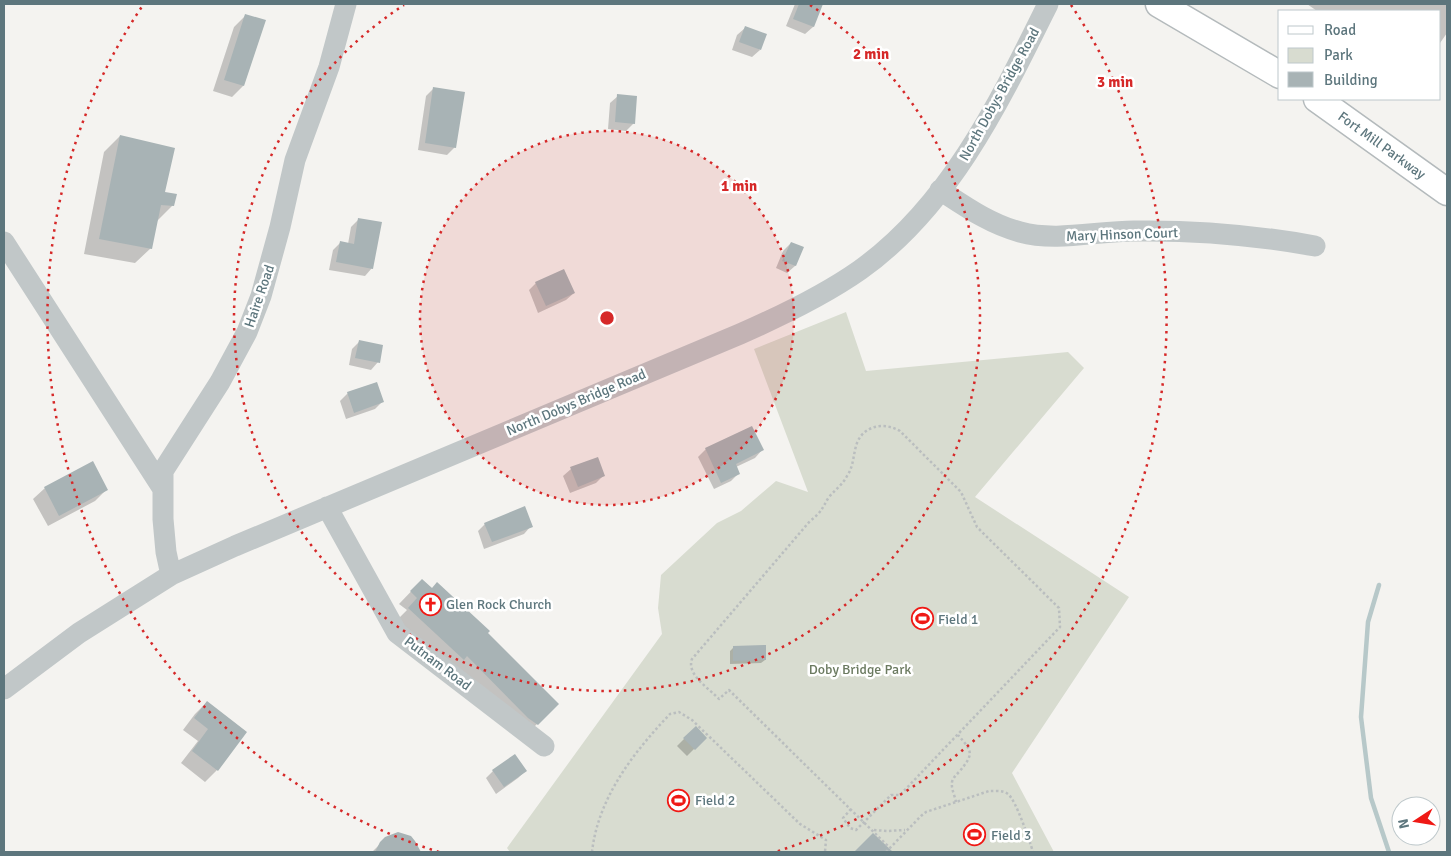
<svg xmlns="http://www.w3.org/2000/svg" width="1451" height="856" viewBox="0 0 1451 856" font-family="Signika,sans-serif">
  <style>
    .green { fill: #d8dcd0 }
    .shadow { fill: #0003 }
    .lines { fill: none; stroke-linecap: round; stroke-linejoin: round }
    .stream { stroke: #b7c8c9; stroke-width: 4.5 }
    .building { fill: #a8b3b5 }
    .major-casing { stroke: #b4babc; stroke-width: 29 }
    .path { stroke: #babebf; stroke-width: 2.5; stroke-dasharray: 2.5 2.5; stroke-linecap: butt }
    .minor { stroke: #c1c7c8; stroke-width: 21 }
    .major { stroke: #fff; stroke-width: 26 }
    .ring { fill: none; stroke: #d62828; stroke-width: 2.5; stroke-dasharray: 2.5 5 }
    .labels { text-anchor: middle; stroke-width: 5; stroke-linejoin: round; paint-order: stroke }
    .street-label { font-size: 14px; fill: #5d767d; stroke: #fff }
    .poi-label { font-size: 14px; fill: #5d767d; stroke: #fff; text-anchor: start }
    .park-label { font-size: 14px; fill: #6b7a60; stroke: #fff }
    .centre { fill: #d62828; stroke: #fff; stroke-width: 2.5 }
    .ring-label { font-size: 15px; text-anchor: middle; font-weight: bold; fill: #d62828; stroke: #fff; stroke-width: 5; stroke-linejoin: round; paint-order: stroke }
  </style>
  <rect width="100%" height="100%" fill="#f4f3f0"/>
  <path class="green" d="M 846,312 L 866,371 L 1068,352 L 1084,368 L 975,497 L 1129,597 L 1012,773 L 1054,852 L 510,852 L 507,848 L 662,634 L 658,608 L 661,575 L 717,523 L 741,511 L 776,481 L 808,492 L 754,349 Z"/>
  <path class="shadow" d="M 795,4 L 822,4 L 813,27 L 805,34 L 786,26 Z
    M 1307,4 L 1447,4 L 1447,33 L 1440,43 L 1440,11 L 1317,11 Z
    M 246,15 L 243,86 L 232,97 L 213,91 L 234,27 Z
    M 745,28 L 760,50 L 752,57 L 732,50 L 737,35 Z
    M 434,88 L 455,147 L 447,155 L 418,150 L 426,96 Z
    M 618,96 L 634,123 L 626,131 L 608,129 L 610,103 Z
    M 120,136 L 173,205 L 157,221 L 151,248 L 135,263 L 84,254 L 104,152 Z
    M 359,219 L 372,268 L 365,276 L 329,270 L 333,250 L 340,243 L 348,244 L 351,227 Z
    M 791,243 L 802,248 L 795,266 L 787,273 L 776,268 L 783,251 Z
    M 536,283 L 574,293 L 566,300 L 538,313 L 529,290 Z
    M 360,341 L 378,362 L 371,370 L 349,365 L 352,349 Z
    M 348,393 L 383,401 L 375,409 L 346,419 L 340,401 Z
    M 706,449 L 762,450 L 755,458 L 736,467 L 739,473 L 731,481 L 714,489 L 698,457 Z
    M 571,469 L 604,475 L 596,483 L 570,493 L 563,476 Z
    M 45,488 L 106,490 L 95,501 L 48,526 L 33,499 Z
    M 485,524 L 531,526 L 524,534 L 484,549 L 478,531 Z
    M 422,580 L 486,633 L 557,704 L 525,736 L 397,620 L 407,610 L 399,604 Z
    M 733,648 L 765,660 L 761,663 L 730,664 L 730,651 Z
    M 207,702 L 246,732 L 217,770 L 205,782 L 181,763 L 198,741 L 183,730 L 195,714 Z
    M 695,728 L 705,738 L 687,756 L 677,746 Z
    M 493,771 L 525,771 L 518,778 L 496,794 L 486,778 Z
    M 386,838 L 417,848 L 417,852 L 372,852 Z"/>
  <g class="lines">
    <path class="stream" d="M 1379,585 L 1368,622 L 1361,717 L 1371,798 L 1389,852"/>
  </g>
  <path class="building" d="M 799,4 L 823,4 L 814,27 L 793,19 Z
    M 245,14 L 266,20 L 244,86 L 224,80 Z
    M 745,26 L 767,34 L 761,50 L 739,42 Z
    M 433,87 L 465,92 L 456,148 L 425,143 Z
    M 617,94 L 637,96 L 635,124 L 615,122 Z
    M 120,135 L 175,148 L 165,192 L 177,194 L 174,206 L 161,205 L 152,249 L 99,239 Z
    M 358,218 L 382,222 L 373,269 L 336,262 L 340,241 L 354,244 Z
    M 791,242 L 804,247 L 796,266 L 782,261 Z
    M 564,269 L 575,293 L 546,306 L 535,282 Z
    M 359,340 L 383,345 L 380,363 L 355,358 Z
    M 377,382 L 384,402 L 354,413 L 347,392 Z
    M 752,426 L 764,450 L 736,464 L 740,474 L 721,483 L 705,448 Z
    M 598,457 L 605,476 L 578,487 L 570,467 Z
    M 93,461 L 108,490 L 59,516 L 44,487 Z
    M 525,506 L 533,527 L 492,542 L 484,523 Z
    M 422,579 L 432,588 L 437,582 L 490,631 L 488,633 L 559,704 L 538,725 L 528,718 L 467,656 L 464,660 L 408,608 L 417,598 L 410,591 Z
    M 766,645 L 766,660 L 733,661 L 733,646 Z
    M 207,701 L 247,732 L 218,771 L 192,751 L 208,729 L 194,718 Z
    M 696,726 L 707,738 L 695,750 L 683,738 Z
    M 515,754 L 527,771 L 504,787 L 492,770 Z
    M 398,832 L 411,836 L 415,841 L 421,852 L 375,852 L 380,842 L 385,837 Z
    M 873,833 L 893,852 L 854,852 Z"/>
  <g class="lines">
    <defs>
      <path id="major" d="M 1159,4 L 1280,75
        M 1317,99 L 1447,192"/>
    </defs>
    <use href="#major" class="major-casing"/>
    <path class="path" d="M 956,802 C 955,796 951,789 952,782 C 953,778 956,775 959,772 C 974,754 973,752 958,735
      M 851,809 L 843,818 L 850,828 L 856,830 L 891,795 L 900,795 L 1060,627 L 1059,608 L 977,527 L 961,492 L 900,431 C 885,422 864,425 857,443 C 853,454 854,466 847,476 C 843,484 835,490 829,497 C 822,508 822,512 810,521 L 692,659 C 686,675 710,689 719,699 L 729,690 L 890,848
      M 874,830 L 887,831 L 905,830
      M 592,852 C 598,798 633,753 670,714 L 679,712 L 692,720 L 800,824 L 826,840 L 825,852
      M 886,852 L 921,816 L 926,812 L 989,791 C 995,791 1003,790 1008,794 C 1016,800 1030,842 1033,852"/>
    <path class="minor" d="M 940,190 C 966,207 990,224 1020,232 C 1056,242 1097,231 1134,231 C 1196,230 1254,235 1315,246
      M 4,242 L 163,489
      M 327,507 L 397,633 L 544,746
      M 171,575 L 166,552 L 163,519 L 163,471 L 220,382 L 247,332 L 261,296 L 280,227 L 295,160 L 329,67 L 346,4
      M 4,689 L 79,633 L 171,575 L 235,546 L 740,334 C 781,316 823,296 860,270 C 950,206 1000,101 1048,4"/>
    <use href="#major" class="major"/>
  </g>
  <circle cx="607" cy="318" r="187" fill="#d62828" fill-opacity=".12"/>
  <g class="ring">
    <circle cx="607" cy="318" r="187"/>
    <path d="M810 5A373 373 0 1 1 404 5"/>
    <path d="M439 852A560 560 0 0 1 143 5M1071 5A560 560 0 0 1 775 852"/>
  </g>
  <defs>
    <symbol id="church-ring" viewBox="-11 -11 22 22"><circle r="9.5" fill="#fff" stroke="#ef1915" stroke-width="1.5"/><path d="M-1.2-6h2.4v3.5h3.3v2.4h-3.3V6h-2.4V-.1h-3.3v-2.4h3.3Z" fill="#ef1915"/></symbol>
    <symbol id="stadium-ring" viewBox="-11 -11 22 22"><circle r="9.5" fill="#fff" stroke="#ef1915" stroke-width="1.5"/><path d="M0-5a6.5 5 0 1 0 0 10a6.5 5 0 1 0 0-10ZM-3.5-1.8h7v3.6h-7Z" fill="#ef1915"/></symbol>
  </defs>
  <g fill-rule="evenodd">
    <use href="#church-ring" x="418" y="592" width="25" height="25"/>
    <use href="#stadium-ring" x="910" y="606" width="25" height="25"/>
    <use href="#stadium-ring" x="666" y="788" width="25" height="25"/>
    <use href="#stadium-ring" x="962" y="822" width="25" height="25"/>
  </g>
  <g class="labels">
    <g class="street-label">
      <text transform="translate(999 94) rotate(-61)" y="5">North Dobys Bridge Road</text>
      <text transform="translate(1382 145) rotate(36)" y="5">Fort Mill Parkway</text>
      <text transform="translate(1122 234) rotate(-2)" y="5">Mary Hinson Court</text>
      <text transform="translate(259 296) rotate(-71)" y="5">Haire Road</text>
      <text transform="translate(576 402) rotate(-23)" y="5">North Dobys Bridge Road</text>
      <text transform="translate(438 663) rotate(37)" y="5">Putnam Road</text>
    </g>
    <g class="poi-label">
      <text x="446" y="609">Glen Rock Church</text>
      <text x="938" y="624">Field 1</text>
      <text x="695" y="805">Field 2</text>
      <text x="991" y="840">Field 3</text>
    </g>
    <g class="park-label">
      <text x="860" y="674">Doby Bridge Park</text>
    </g>
  </g>
  <circle cx="607" cy="318" r="8" class="centre"/>
  <g class="ring-label">
    <text x="871" y="59">2 min</text>
    <text x="1115" y="87">3 min</text>
    <text x="739" y="191">1 min</text>
  </g>
  <rect width="1451" height="856" fill="none" stroke="#5d767d" stroke-width="10"/>
  <rect x="1278" y="10" width="162" height="90" fill="#ffffff" stroke="#bec8cb"/>
  <rect x="1288" y="26" width="25" height="8" fill="#ffffff" stroke="#bec8cb"/>
  <text x="1324" y="35" font-size="15" fill="#5d767d">Road</text>
  <rect x="1288" y="48" width="25" height="15" fill="#d8dcd0" stroke="#bec8cb"/>
  <text x="1324" y="60" font-size="15" fill="#5d767d">Park</text>
  <rect x="1288" y="72" width="25" height="15" fill="#a8b3b5" stroke="#bec8cb"/>
  <text x="1324" y="85" font-size="15" fill="#5d767d">Building</text>
  <g transform="translate(1416 821) rotate(258)"><circle r="24" fill="#ffffff" stroke="#bec8cb"/>
  <path d="M0-4L9 19L0 12L-9 19Z" fill="#ef1915"/>
  <text y="-8" font-size="14" font-weight="bold" text-anchor="middle" fill="#5d767d">N</text>
  </g>
</svg>
